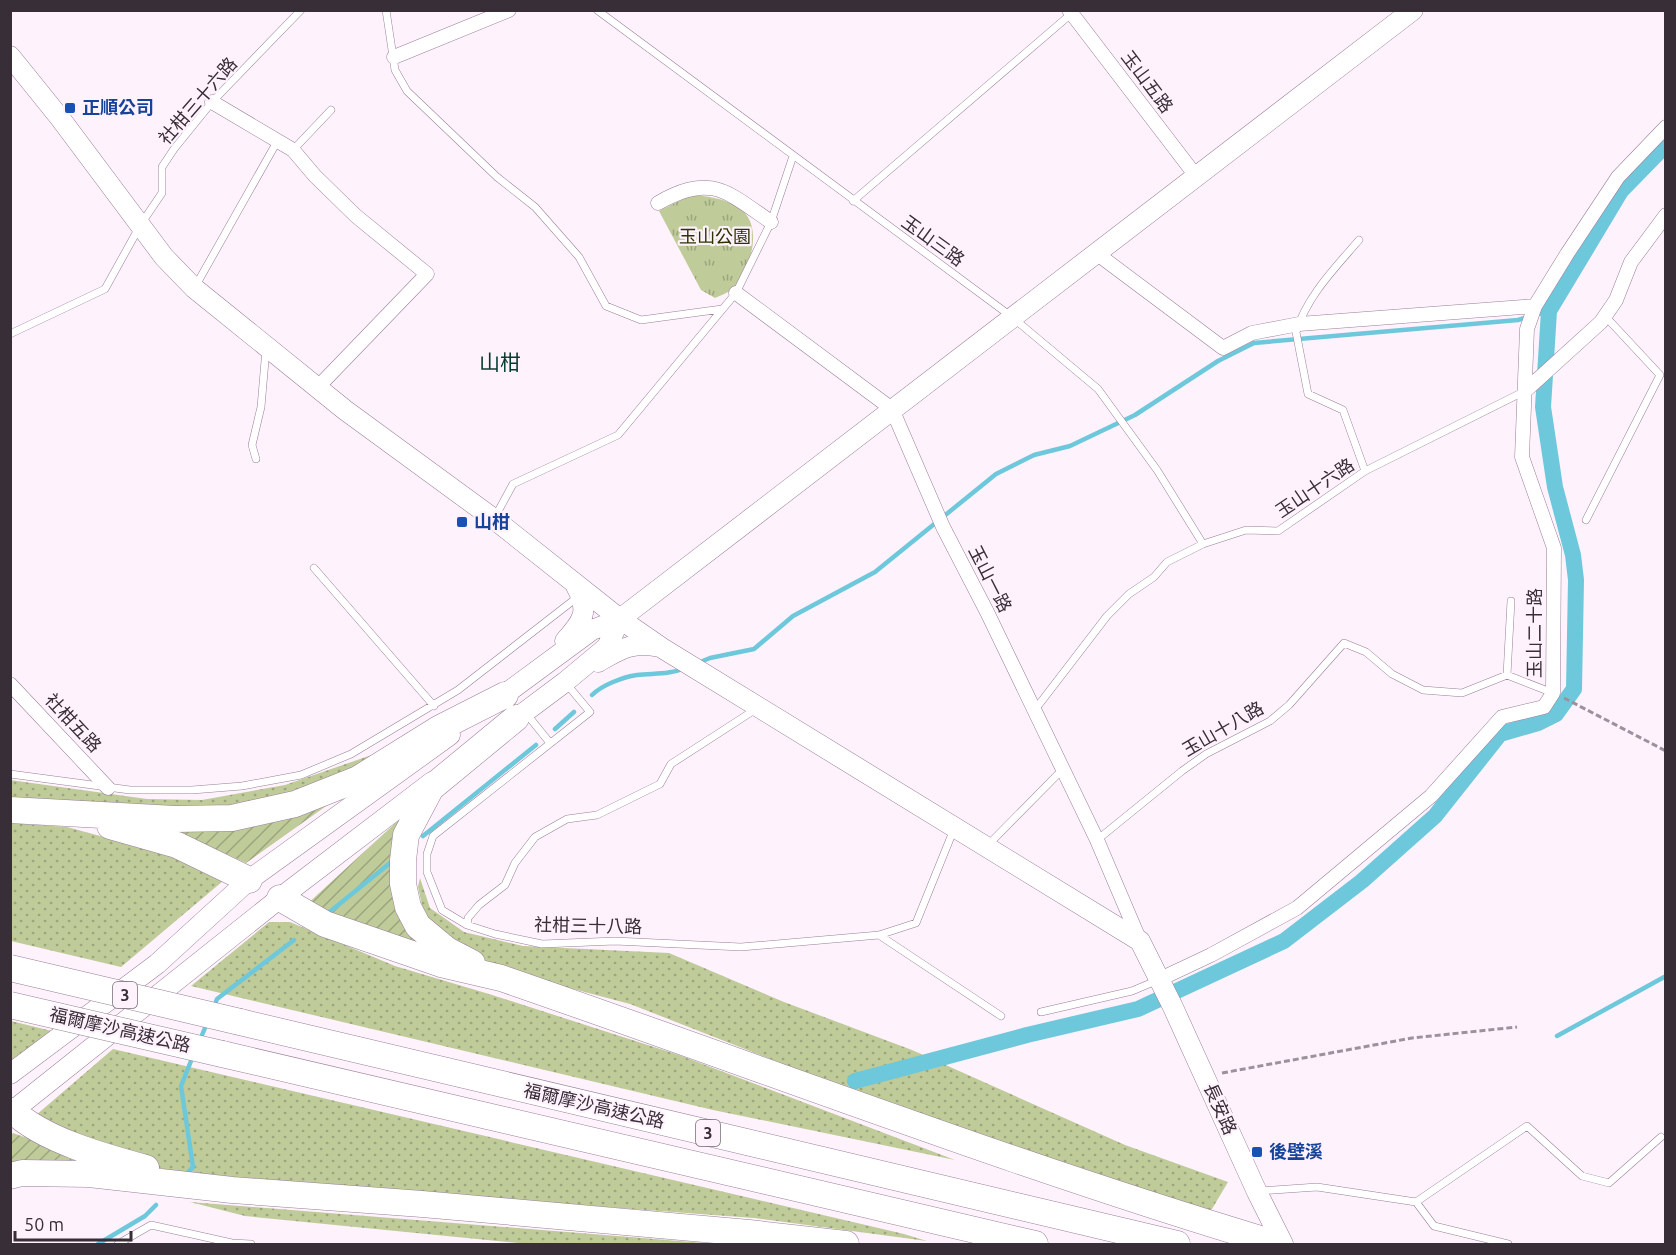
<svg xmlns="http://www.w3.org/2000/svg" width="1676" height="1255" viewBox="0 0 1676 1255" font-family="Ubuntu,'Noto Sans TC',sans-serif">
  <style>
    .grass { fill: url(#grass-dots) }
    .park { fill: url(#park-tufts) }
    .garden { fill: url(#garden-furrows) }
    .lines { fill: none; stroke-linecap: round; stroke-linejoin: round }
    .stream { stroke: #6ec8db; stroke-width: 4.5 }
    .canal { stroke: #6ec8db; stroke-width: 16 }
    .lane-casing { stroke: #997f98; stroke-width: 8 }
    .street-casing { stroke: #997f98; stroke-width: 15 }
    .secondary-casing { stroke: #997f98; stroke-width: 21 }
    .highway-casing { stroke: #997f98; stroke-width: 27 }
    .path { stroke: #9c919c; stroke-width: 3; stroke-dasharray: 6 3; stroke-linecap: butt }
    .lane { stroke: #fff; stroke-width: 7 }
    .street { stroke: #fff; stroke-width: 14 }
    .secondary { stroke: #fff; stroke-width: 20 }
    .highway { stroke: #fff; stroke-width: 26 }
    .highway-bridge-casing { stroke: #997f98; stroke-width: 27; stroke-linecap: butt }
    .highway-bridge { stroke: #fff; stroke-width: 26 }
    .transit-dot { fill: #1a4fb4; stroke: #fef2fd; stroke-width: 2 }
    .labels { text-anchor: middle; stroke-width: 4.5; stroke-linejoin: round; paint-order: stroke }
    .shield { fill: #fef2fd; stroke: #736973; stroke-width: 1.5 }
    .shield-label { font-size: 16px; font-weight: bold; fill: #382e38 }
    .street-label { font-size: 18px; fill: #382e38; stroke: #fef2fd }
    .transit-label { font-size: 18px; font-weight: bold; fill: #164399; stroke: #fef2fd; text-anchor: start }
    .park-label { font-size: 18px; fill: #2c3400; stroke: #fef2fd }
    .quarter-label { font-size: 21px; fill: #033b2d; stroke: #fef2fd }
  </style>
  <defs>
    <pattern id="grass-dots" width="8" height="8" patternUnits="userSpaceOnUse" patternTransform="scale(1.5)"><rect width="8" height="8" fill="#bfcb98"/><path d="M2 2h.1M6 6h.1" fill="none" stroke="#9ca57d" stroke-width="1.8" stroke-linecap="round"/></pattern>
    <pattern id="park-tufts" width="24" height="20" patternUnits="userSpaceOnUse" patternTransform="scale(1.5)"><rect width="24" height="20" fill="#bfcb98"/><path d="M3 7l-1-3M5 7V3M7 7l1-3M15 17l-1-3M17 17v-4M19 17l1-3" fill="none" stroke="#9ca57d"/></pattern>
    <pattern id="garden-furrows" width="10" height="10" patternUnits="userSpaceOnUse" patternTransform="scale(1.5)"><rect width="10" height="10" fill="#bfcb98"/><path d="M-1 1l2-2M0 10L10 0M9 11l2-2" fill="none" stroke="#9ca57d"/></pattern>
  </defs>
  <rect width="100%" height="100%" fill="#fef2fd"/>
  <path class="grass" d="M 386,750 L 307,792 L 180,814 L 65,801 L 11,797 L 10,780 L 147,799 L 202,800 L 285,785 Z
    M 11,823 L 67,827 L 115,840 L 187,860 L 223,881 L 121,967 L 11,941 Z
    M 420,878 L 430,908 L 464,932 L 523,946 L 669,953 L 784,1002 L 912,1050 L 1125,1145 L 1228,1182 L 1209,1214 L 952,1130 L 630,1004 L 509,972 L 453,945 L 425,919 L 418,887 Z
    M 269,922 L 290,922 L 395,966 L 489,994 L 679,1055 L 955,1160 L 713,1110 L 191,986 Z
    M 11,1021 L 52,1031 L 11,1060 Z
    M 113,1049 L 904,1234 L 927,1241 L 754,1218 L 189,1176 L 109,1154 L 35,1116 Z
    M 190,1202 L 717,1244 L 529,1244 L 245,1216 Z"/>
  <path class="park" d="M 691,195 C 709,196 730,199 744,212 C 763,232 749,272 732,289 C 728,293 721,295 715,298 L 701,290 L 659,211 Z"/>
  <path class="garden" d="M 336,799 L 246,863 L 165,826 Z
    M 413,807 L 396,854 L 428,954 L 305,906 Z
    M 13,1133 L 108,1167 L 11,1169 L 11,1135 Z"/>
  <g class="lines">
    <path class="stream" d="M 698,663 L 710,658 L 754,649 L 793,616 L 875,572 L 996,474 L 1034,455 L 1070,446 L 1135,415 L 1218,361 L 1254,343 L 1518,320 L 1549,311
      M 592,695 C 602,685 623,677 637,675 C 654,673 669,675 685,668
      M 555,729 L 574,712
      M 423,836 L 536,745
      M 327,914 L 395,859
      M 214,1007 L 217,999 L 294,940
      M 1557,1036 L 1666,976
      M 200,1040 L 207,1023
      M 185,1176 L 193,1167 L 181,1086 L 193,1056
      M 98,1244 L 145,1216 L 156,1205"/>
    <path class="canal" d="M 855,1081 L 1027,1035 L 1138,1009 L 1284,941 L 1362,881 L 1435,816 L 1500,734 L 1538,723 L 1556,714 L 1574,689 L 1576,580 L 1573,555 L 1555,487 L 1543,407 L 1549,311 L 1621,191 L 1666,145"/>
    <defs>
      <path id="lane" d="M 386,10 L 395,70 L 407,91 L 497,177 L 535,207 L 579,257 L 606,306 L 641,320 L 722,309
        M 597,10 L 1012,317 L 1098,389 L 1157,470 L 1203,544
        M 293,150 L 331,110
        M 853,201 L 1071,14
        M 1359,240 C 1335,268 1307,296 1296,332 L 1308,394 L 1343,410 L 1365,471
        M 195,287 L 278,140
        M 10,334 L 105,289 L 141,224 L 162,193 L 162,167 L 174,149 L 212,102 L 301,10
        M 256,459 L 252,445 L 261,407 L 266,349
        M 495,517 L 513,484 L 618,435 L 736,293 L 771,222 L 793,156
        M 1586,520 L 1660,375 L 1605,316
        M 314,568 L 434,706
        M 1507,675 L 1511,601
        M 565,682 L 590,712 L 433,836 L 427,854 L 427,872 L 442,910 L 467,925 L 495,934 L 542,944 L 615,941 L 741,947 L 879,935 L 916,923 L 954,829
        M 1034,711 L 1107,616 L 1129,594 L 1154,577 L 1167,562 L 1203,544 L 1246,530 L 1278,531 L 1365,471 L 1525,391
        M 525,712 L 550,743
        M 10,774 L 130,790 L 192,790 L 242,786 L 301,775 L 351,754 L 458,690 L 579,596
        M 1097,840 L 1182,771 L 1206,754 L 1270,721 L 1289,705 L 1344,643 L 1366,652 L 1392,674 L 1423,690 L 1462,693 L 1507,675 L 1553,693
        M 989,844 L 1063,769
        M 467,925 L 468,918 L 479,905 L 505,885 L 515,863 L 535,837 L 567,819 L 597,815 L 660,784 L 671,764 L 756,709
        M 879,935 L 1001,1016
        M 1041,1012 L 1132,991 L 1158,980
        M 1259,1191 L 1317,1187 L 1416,1202 L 1434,1226 L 1508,1244
        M 1416,1202 L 1527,1126 L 1582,1176 L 1609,1183 L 1661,1137
        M 118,1244 L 151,1225 L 232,1243 L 251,1244"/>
      <path id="street" d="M 1069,10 L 1196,176
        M 394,57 L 509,10
        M 212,102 L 293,150 L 315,176 L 356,216 L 427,274 L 318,387
        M 658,203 C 711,173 726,191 771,222
        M 1096,253 L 1223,348 L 1252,333 L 1299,324 L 1535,306
        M 736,293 L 892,409 L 943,527 L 987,612 L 1097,840 L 1140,941
        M 1525,391 L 1601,322 L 1616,300 L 1631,262 L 1666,215
        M 10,684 L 108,788
        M 1158,980 L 1211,955 L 1297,908 L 1431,796 L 1502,717 L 1544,707 L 1553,693 L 1554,548 L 1522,457 L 1527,329 L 1535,306 L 1567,254 L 1618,177 L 1666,127"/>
      <path id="secondary" d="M 10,56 L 60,118 L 164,257 L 194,288 L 345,410 L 494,519 L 620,619 L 662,648 L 1140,941 L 1172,1005 L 1257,1192 L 1283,1244
        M 565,641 C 583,621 590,611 576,586
        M 598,662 C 621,649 633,641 660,647
        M 493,703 L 592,630 L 620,619 L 1413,10
        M 506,726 L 565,682 L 607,647 L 620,619
        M 10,1074 L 157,964 L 249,880 L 450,735
        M 10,1113 L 280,898 L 432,782"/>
      <path id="highway" d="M 10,810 L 175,819 L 232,818 L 295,804 L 358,779 L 440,728 L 505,695
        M 110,826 L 177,845 L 249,880
        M 280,898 L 325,924 L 441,964 L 501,978 C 760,1067 1015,1166 1277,1244
        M 472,963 L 447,950 L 418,926 L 408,907 L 403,884 L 403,860 L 406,835 L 431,788 L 516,718
        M 240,1022 L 1177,1244
        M 222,1054 L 1035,1244
        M 13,1111 C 43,1140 105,1157 146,1168
        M 10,1176 L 22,1173 L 89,1174 L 232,1190 L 422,1204 L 749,1233 L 846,1244"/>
    </defs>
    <use href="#lane" class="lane-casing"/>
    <use href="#street" class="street-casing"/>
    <use href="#secondary" class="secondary-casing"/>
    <use href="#highway" class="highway-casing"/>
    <path class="path" d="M 1564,698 L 1666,751
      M 1222,1073 L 1412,1038 L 1517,1027"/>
    <use href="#lane" class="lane"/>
    <use href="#street" class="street"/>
    <use href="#secondary" class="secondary"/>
    <use href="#highway" class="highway"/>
    <defs>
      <path id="highway-bridge" d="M 10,968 L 240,1022
        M 10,1005 L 222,1054"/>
    </defs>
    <use href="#highway-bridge" class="highway-bridge-casing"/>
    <use href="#highway-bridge" class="highway-bridge"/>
  </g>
  <g class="transit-dot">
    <rect x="64" y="102" width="12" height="12" rx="3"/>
    <rect x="456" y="516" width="12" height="12" rx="3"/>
    <rect x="1251" y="1146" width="12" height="12" rx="3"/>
  </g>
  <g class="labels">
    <g class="shield">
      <rect x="113" y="982" width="24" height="26" rx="4.5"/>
      <rect x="696" y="1120" width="24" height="26" rx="4.5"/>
    </g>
    <g class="shield-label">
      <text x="125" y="1001">3</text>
      <text x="708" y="1139">3</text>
    </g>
    <g class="street-label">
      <text transform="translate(1147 82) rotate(53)" y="6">玉山五路</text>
      <text transform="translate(198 101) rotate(-49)" y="6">社柑三十六路</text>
      <text transform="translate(933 241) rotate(36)" y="6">玉山三路</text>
      <text transform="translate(1315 488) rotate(-34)" y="6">玉山十六路</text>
      <text transform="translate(990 579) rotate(63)" y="6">玉山一路</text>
      <text transform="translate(1535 633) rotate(-90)" y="6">玉山二十路</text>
      <text transform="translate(73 723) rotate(47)" y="6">社柑五路</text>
      <text transform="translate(1223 729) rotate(-30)" y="6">玉山十八路</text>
      <text transform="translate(588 926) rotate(1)" y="6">社柑三十八路</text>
      <text transform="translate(120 1030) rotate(13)" y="6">福爾摩沙高速公路</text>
      <text transform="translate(594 1106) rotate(13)" y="6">福爾摩沙高速公路</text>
      <text transform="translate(1220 1109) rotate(66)" y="6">長安路</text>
    </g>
    <g class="transit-label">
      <text x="82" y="114">正順公司</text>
      <text x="474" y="528">山柑</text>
      <text x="1269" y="1158">後壁溪</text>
    </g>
    <g class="park-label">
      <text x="715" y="243">玉山公園</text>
    </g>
    <g class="quarter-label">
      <text x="500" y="370">山柑</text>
    </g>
  </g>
  <rect width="1676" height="1255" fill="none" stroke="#382e38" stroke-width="24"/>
  <path d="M15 1231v9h116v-9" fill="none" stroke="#382e38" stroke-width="3"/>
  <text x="24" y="1231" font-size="18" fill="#382e38" stroke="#fef2fd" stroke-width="4.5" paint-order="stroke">50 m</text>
</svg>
